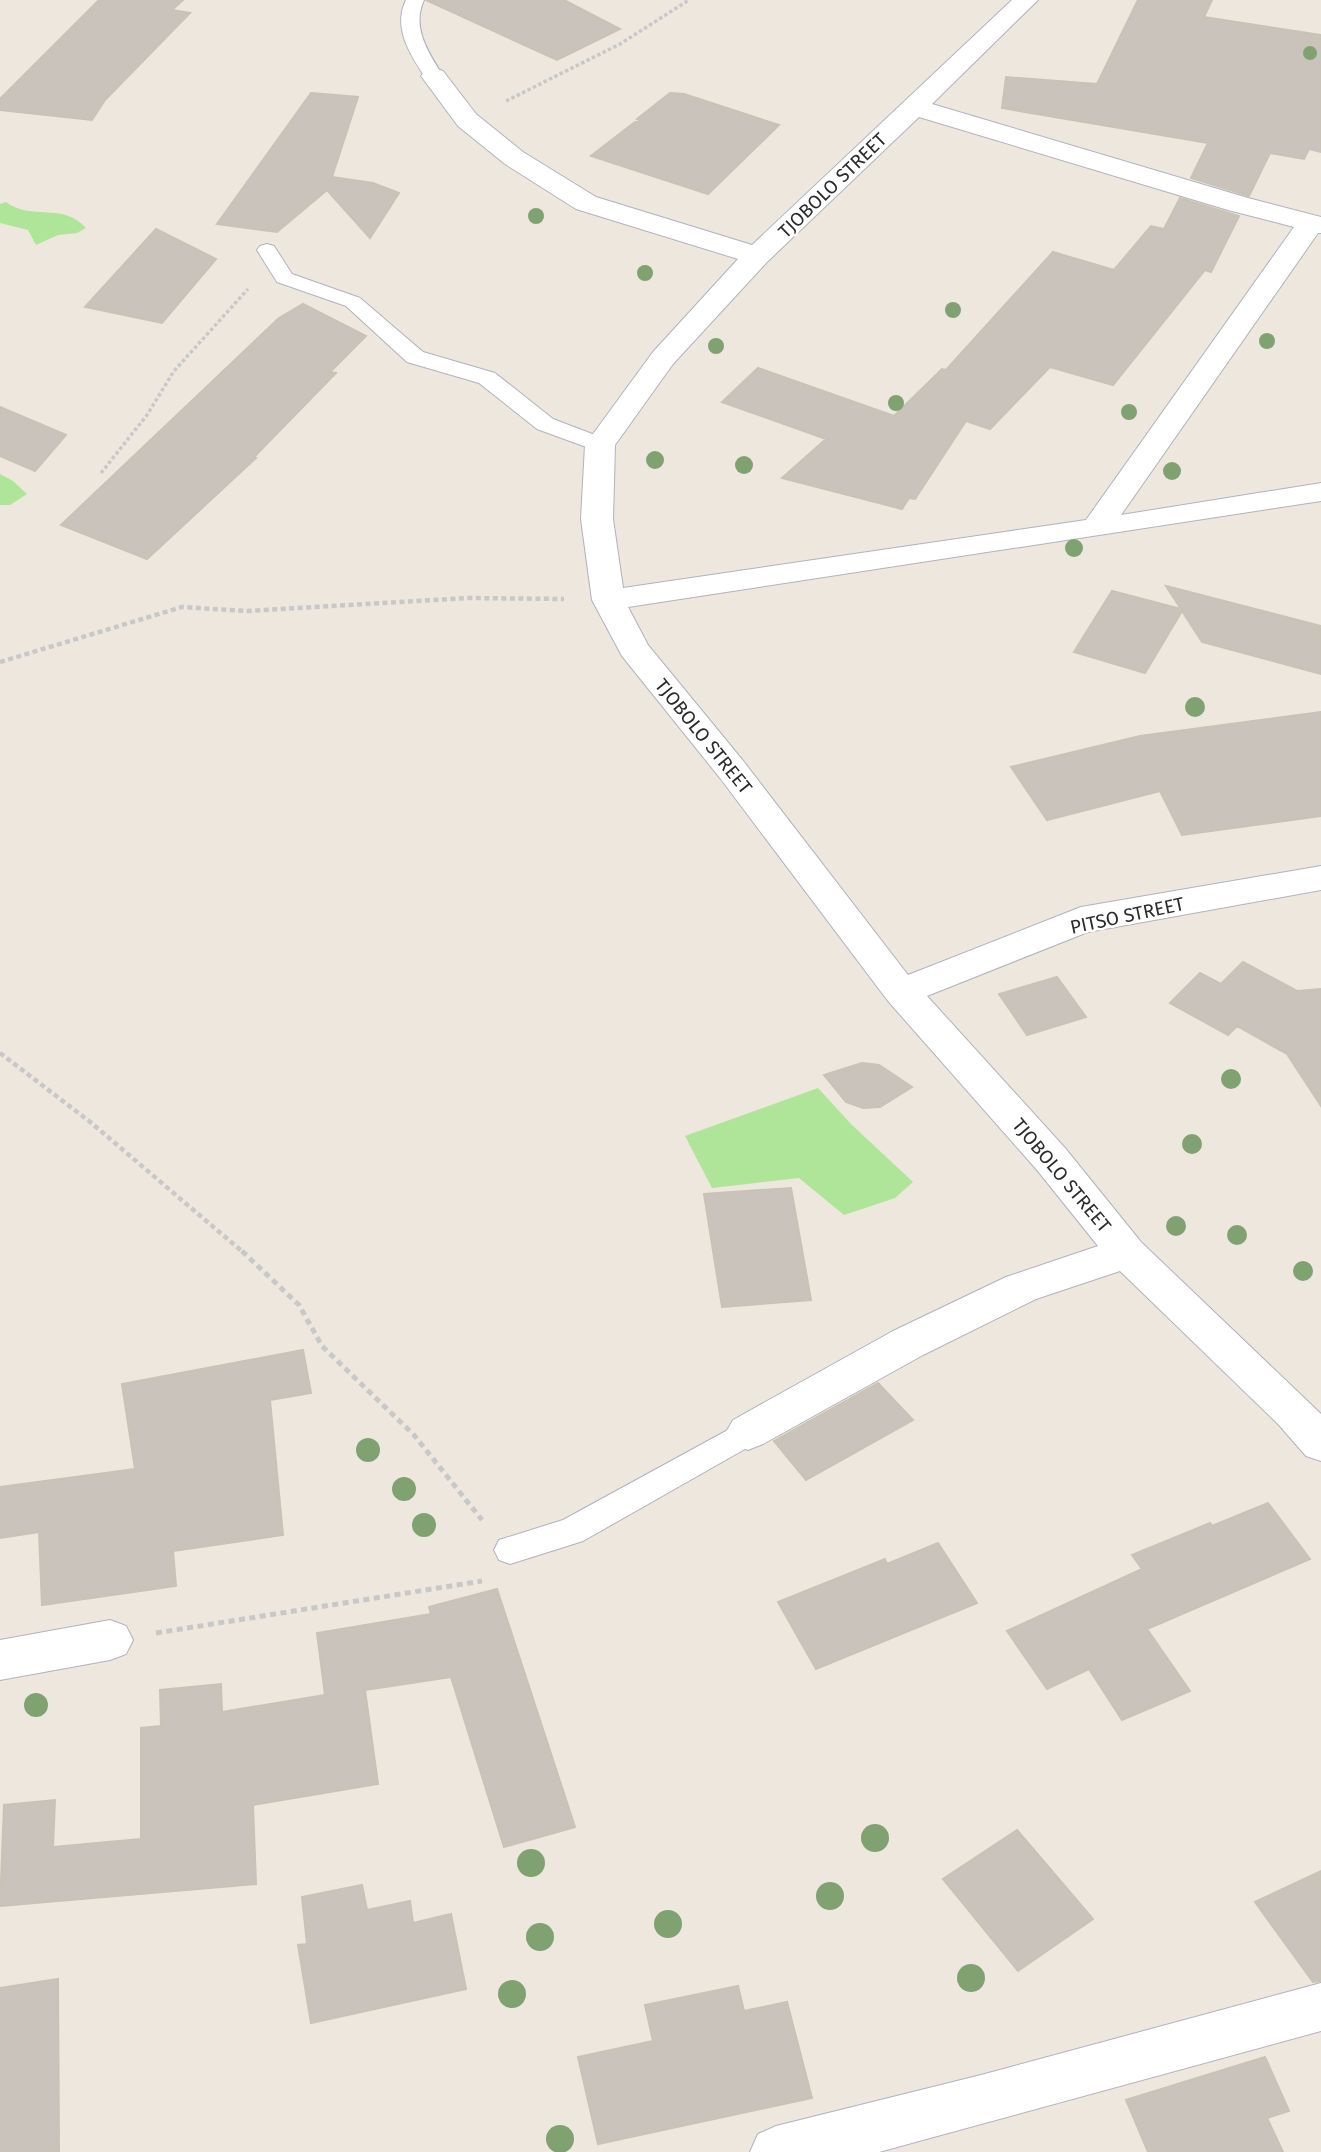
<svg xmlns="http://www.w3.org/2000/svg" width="1321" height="2152" viewBox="0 0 1321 2152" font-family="'Fira Sans',sans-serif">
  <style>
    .green { fill: #afe598 }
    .building { fill: #c9c3bc; stroke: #c9c3b6; stroke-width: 2 }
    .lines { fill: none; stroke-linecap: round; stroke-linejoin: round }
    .lane-casing { stroke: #b1b2bf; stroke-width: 2 }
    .street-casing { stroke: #b1b2bf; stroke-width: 2 }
    .path-far2 { stroke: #c8c8c8; stroke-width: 3.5; stroke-dasharray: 3.5 2.5; stroke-linecap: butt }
    .path-far1 { stroke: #c8c8c8; stroke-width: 4.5; stroke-dasharray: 5 3.5; stroke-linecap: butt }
    .path { stroke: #c8c8c8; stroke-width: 5; stroke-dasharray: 6 4.5; stroke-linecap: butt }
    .lane { fill: #fff; fill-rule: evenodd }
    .street { fill: #fff; fill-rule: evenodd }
    .tree { fill: #80a271 }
    .labels { text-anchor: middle; stroke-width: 5; stroke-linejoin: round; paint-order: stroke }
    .street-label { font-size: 19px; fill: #2b2b2b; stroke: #fff }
  </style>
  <rect width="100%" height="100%" fill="#ede7dd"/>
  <path class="green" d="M 6,202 C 31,221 64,202 86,228 L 77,233 L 58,235 L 36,245 L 28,230 L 0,223 L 0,204 Z
    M 0,474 L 13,481 L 27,494 L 10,505 L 0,505 Z
    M 818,1088 L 851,1124 L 913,1182 L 895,1198 L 844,1215 L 799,1178 L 712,1188 L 685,1136 Z"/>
  <path class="building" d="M 99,0 L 183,0 L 172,10 L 190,13 L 105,100 L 92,120 L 0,110 L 0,99 Z
    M 426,0 L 564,0 L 620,29 L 557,60 Z
    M 1138,0 L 1212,0 L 1204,17 L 1321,35 L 1321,152 L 1309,149 L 1304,159 L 1270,153 L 1249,196 L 1191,178 L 1208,143 L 1002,108 L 1006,77 L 1097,84 Z
    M 311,93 L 358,97 L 332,177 L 373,183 L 399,193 L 370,238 L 327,190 L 277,232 L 217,224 Z
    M 670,93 L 684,94 L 779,125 L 708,194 L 591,156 L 635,122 L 644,122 L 637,119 Z
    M 1180,198 L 1239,216 L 1211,272 L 1205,270 L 1113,385 L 1050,367 L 990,429 L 966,421 L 915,499 L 909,498 L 902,509 L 782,478 L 826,439 L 722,402 L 758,368 L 894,416 L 942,369 L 946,370 L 1053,252 L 1114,270 L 1151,226 L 1164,229 Z
    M 156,229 L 216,259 L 162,323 L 85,307 Z
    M 303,304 L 366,336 L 330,372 L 336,373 L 254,457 L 256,458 L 147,559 L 61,525 L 279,318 Z
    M 0,407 L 66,435 L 35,471 L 0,456 Z
    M 1166,586 L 1321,626 L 1321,674 L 1202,642 L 1182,611 L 1145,673 L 1074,652 L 1112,591 L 1181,609 Z
    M 1321,712 L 1321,816 L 1182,835 L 1160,791 L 1047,820 L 1011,767 L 1140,736 Z
    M 1243,962 L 1297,991 L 1321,989 L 1321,1106 L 1287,1054 L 1237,1026 L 1228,1035 L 1170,1003 L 1200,973 L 1221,984 Z
    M 1057,977 L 1086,1017 L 1027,1035 L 999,994 Z
    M 862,1063 L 879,1065 L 912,1087 L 880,1107 L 863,1108 L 846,1102 L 824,1075 Z
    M 791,1188 L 811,1300 L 722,1307 L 704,1194 Z
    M 303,1350 L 311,1393 L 270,1400 L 283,1535 L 173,1551 L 176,1586 L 42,1605 L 39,1532 L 0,1538 L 0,1487 L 135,1469 L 122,1384 Z
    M 878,1383 L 913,1420 L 806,1480 L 774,1441 Z
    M 1268,1503 L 1310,1559 L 1147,1629 L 1190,1691 L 1122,1720 L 1089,1669 L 1047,1689 L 1007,1631 L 1142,1569 L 1132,1555 L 1210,1523 L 1212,1526 Z
    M 938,1543 L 977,1603 L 816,1669 L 778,1602 L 885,1559 L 887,1564 Z
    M 497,1589 L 575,1827 L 504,1847 L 451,1677 L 365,1690 L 378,1784 L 253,1805 L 256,1884 L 0,1906 L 4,1805 L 55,1800 L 53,1847 L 141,1839 L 141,1728 L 161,1726 L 160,1690 L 221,1684 L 222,1712 L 325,1695 L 317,1633 L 431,1614 L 429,1607 Z
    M 1017,1830 L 1093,1919 L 1018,1971 L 943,1879 Z
    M 1321,1871 L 1321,1981 L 1313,1982 L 1255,1902 Z
    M 362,1885 L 367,1910 L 410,1901 L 413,1923 L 451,1914 L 466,1989 L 311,2023 L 298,1945 L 307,1944 L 302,1897 Z
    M 58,1979 L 59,2152 L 0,2152 L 0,1988 Z
    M 738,1986 L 744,2011 L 787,2002 L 812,2098 L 598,2144 L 578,2057 L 653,2041 L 645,2005 Z
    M 1265,2057 L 1289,2111 L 1267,2118 L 1283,2152 L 1148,2152 L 1126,2100 Z"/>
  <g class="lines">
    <defs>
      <path id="lane" d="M 406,0 L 424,0 C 411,28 429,53 443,76 L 441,80 L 427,80 C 411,56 392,28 406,0 Z
        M 267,244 L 274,246 L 292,274 L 360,298 L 423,352 L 495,373 L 553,419 L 608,440 L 611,445 L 608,450 L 600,452 L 537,429 L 479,383 L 407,362 L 346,306 L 277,282 L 257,250 L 260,246 Z
        M 748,1419 L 759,1423 L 764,1432 L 759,1441 L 583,1541 L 510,1564 L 499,1560 L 494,1550 L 499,1540 L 563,1520 Z"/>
      <path id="street" d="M 1012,0 L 1038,0 L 932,104 L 1248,198 L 1321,217 L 1321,233 L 1318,233 L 1121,515 L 1321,483 L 1321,501 L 628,607 L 648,645 L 744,762 L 908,975 L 1081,907 L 1321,866 L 1321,890 L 1088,932 L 927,996 L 1065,1148 L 1141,1242 L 1321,1414 L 1321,1461 L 1306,1456 L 1278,1424 L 1120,1271 L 1036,1299 L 923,1355 L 763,1444 L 748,1450 L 733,1444 L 726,1432 L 733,1420 L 893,1331 L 1006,1277 L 1098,1246 L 1037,1170 L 888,1001 L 720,778 L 622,656 L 592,600 L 581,519 L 585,445 L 653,352 L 738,259 L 576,209 L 505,164 L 458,126 L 421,76 L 425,71 L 434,68 L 443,71 L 476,114 L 523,152 L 596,197 L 752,245 ZM 919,117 L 1228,210 L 1294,227 L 1086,520 L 623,588 L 613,519 L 615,445 L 673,364 L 767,262 Z
        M 110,1620 L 126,1626 L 133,1640 L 126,1654 L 110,1660 L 0,1680 L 0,1640 Z
        M 1321,1983 L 1321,2031 L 879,2152 L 750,2152 L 758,2134 L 776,2126 L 981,2075 Z"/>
    </defs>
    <use href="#lane" class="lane-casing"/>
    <use href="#street" class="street-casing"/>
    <path class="path-far2" d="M 506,101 L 620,44 L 689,0
      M 101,473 L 147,415 L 174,371 L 248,289"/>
    <path class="path-far1" d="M 0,662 L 182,607 L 247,611 L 469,598 L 564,599
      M 0,1053 L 89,1121 L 244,1253"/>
    <path class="path" d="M 242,1251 L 299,1305 L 322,1346 L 414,1435 L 482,1520
      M 156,1633 L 482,1581"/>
    <use href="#lane" class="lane"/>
    <use href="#street" class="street"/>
  </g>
  <g class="tree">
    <circle cx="1310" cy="53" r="7"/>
    <circle cx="536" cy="216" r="8"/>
    <circle cx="645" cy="273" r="8"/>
    <circle cx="953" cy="310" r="8"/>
    <circle cx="1267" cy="341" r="8"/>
    <circle cx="716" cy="346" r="8"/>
    <circle cx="896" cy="403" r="8"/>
    <circle cx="1129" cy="412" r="8"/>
    <circle cx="655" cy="460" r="9"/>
    <circle cx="744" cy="465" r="9"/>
    <circle cx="1172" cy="471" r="9"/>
    <circle cx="1074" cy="548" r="9"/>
    <circle cx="1195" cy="707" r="10"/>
    <circle cx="1231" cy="1079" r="10"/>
    <circle cx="1192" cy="1144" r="10"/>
    <circle cx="1176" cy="1226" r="10"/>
    <circle cx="1237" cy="1235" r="10"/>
    <circle cx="1303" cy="1271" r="10"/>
    <circle cx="368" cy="1450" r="12"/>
    <circle cx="404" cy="1489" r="12"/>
    <circle cx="424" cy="1525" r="12"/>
    <circle cx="36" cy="1705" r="12"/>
    <circle cx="875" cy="1838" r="14"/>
    <circle cx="531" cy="1863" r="14"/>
    <circle cx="830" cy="1896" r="14"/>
    <circle cx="668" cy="1924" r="14"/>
    <circle cx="540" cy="1937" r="14"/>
    <circle cx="971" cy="1978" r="14"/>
    <circle cx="512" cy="1994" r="14"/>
    <circle cx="560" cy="2139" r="14"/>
  </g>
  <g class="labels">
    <g class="street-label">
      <text transform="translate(832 185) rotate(-44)" y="7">TJOBOLO STREET</text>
      <text transform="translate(704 736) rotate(51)" y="7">TJOBOLO STREET</text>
      <text transform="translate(1127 915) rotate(-12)" y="7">PITSO STREET</text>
      <text transform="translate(1062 1175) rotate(50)" y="7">TJOBOLO STREET</text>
    </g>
  </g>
</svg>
